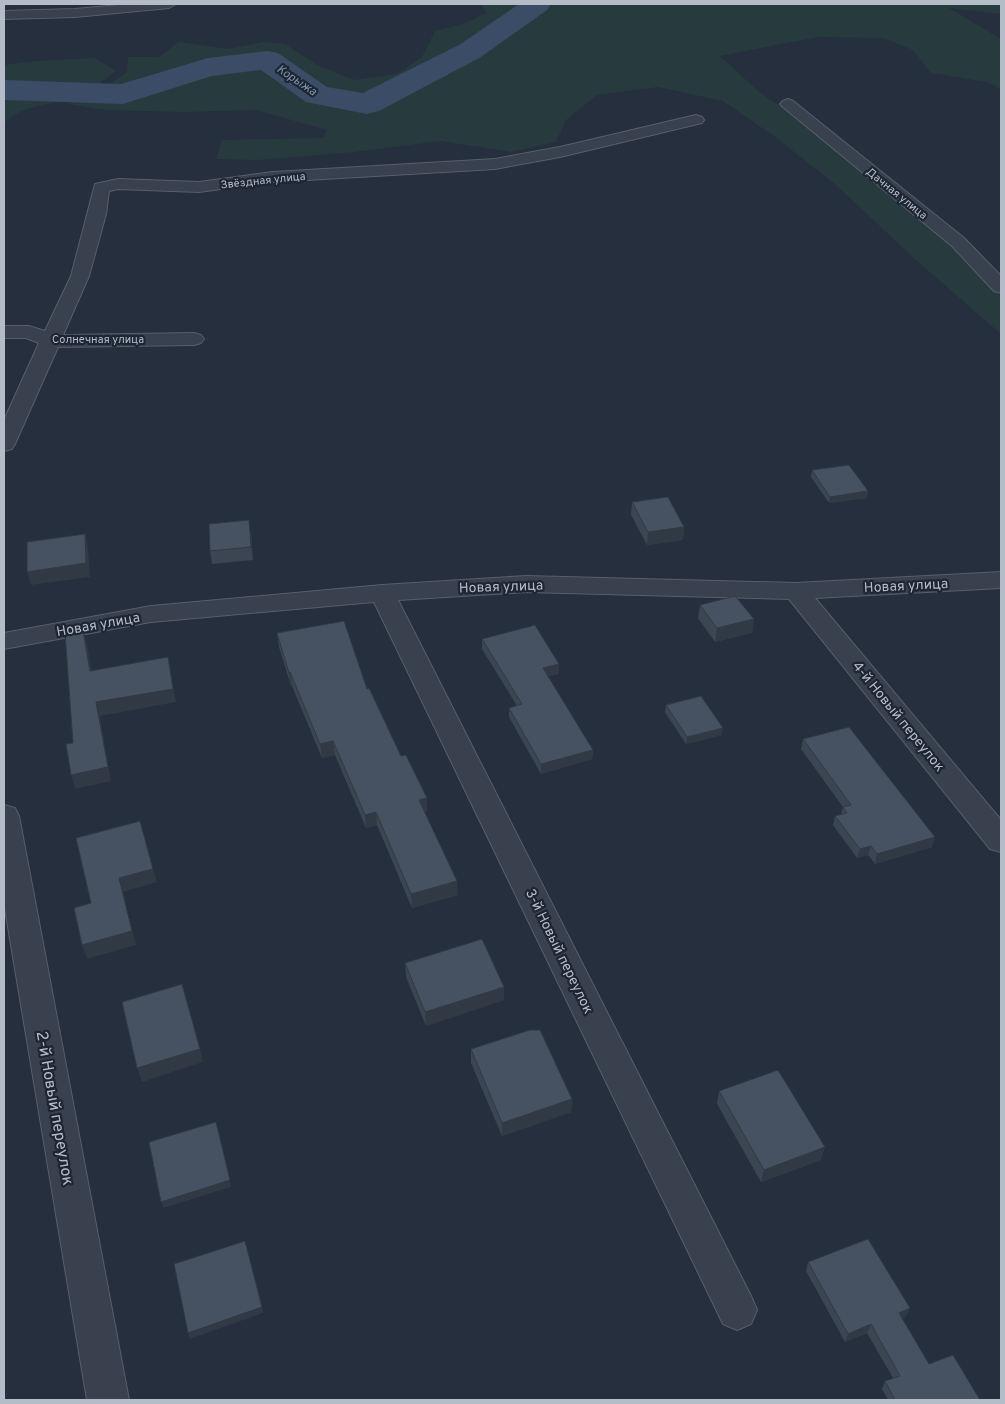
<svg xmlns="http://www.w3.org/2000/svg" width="1005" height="1404" viewBox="0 0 1005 1404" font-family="Overpass,sans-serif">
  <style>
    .green { fill: #273b3e }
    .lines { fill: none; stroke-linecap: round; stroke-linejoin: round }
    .river { fill: #3a4c66; fill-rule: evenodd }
    .street-casing { stroke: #565f6b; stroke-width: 2 }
    .street { fill: #38414d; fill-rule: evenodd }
    .wall { fill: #3c4653 }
    .shaded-wall { fill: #313944 }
    .building { fill: #465161; stroke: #313944 }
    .labels { text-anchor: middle; stroke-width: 4.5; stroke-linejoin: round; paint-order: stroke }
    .far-street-label { font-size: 11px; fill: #b4bcc8; stroke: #1d2632 }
    .far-water-label { font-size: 12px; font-style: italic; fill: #7c92af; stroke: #1d2632 }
    .street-label { font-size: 14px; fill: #b4bcc8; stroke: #1d2632 }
    .near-street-label { font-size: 16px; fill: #b4bcc8; stroke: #1d2632 }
  </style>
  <rect width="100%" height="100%" fill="#252f3d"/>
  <path class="green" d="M 481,4 L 1001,4 L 1001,14 L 949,8 L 1001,39 L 1001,89 L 987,82 L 931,73 L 913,50 L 883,38 L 818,37 L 720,56 L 759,92 L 804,122 L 908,202 L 1001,297 L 1001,334 L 918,262 L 836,185 L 774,136 L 723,101 L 658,87 L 597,95 L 566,120 L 556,142 L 511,152 L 441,141 L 354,152 L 258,160 L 216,159 L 222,140 L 323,138 L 327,130 L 256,110 L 183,112 L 106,110 L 67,104 L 98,93 L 127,72 L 128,57 L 159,57 L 179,42 L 228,49 L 264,42 L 285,44 L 317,65 L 354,80 L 397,74 L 422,57 L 435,31 L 463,24 L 486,13 Z
    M 95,58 L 116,71 C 106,78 95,88 84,93 C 57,107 27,101 4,123 L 4,65 L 35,61 Z"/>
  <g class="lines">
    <path class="river" d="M 519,4 L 551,4 L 547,10 L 481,57 L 379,111 L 367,114 L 306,102 L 261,70 L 212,76 L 123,104 L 4,100 L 4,80 L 121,84 L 208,58 L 267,51 L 278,53 L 327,87 L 363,93 L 459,45 Z"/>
    <defs>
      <path id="street" d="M 130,4 L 176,4 L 169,8 L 75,17 L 4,19 L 4,11 L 75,9 Z
        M 788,99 L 793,101 L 964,238 L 1001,276 L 1001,293 L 994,291 L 952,246 L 783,107 L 780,104 L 783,101 Z
        M 696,115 L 702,117 L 704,120 L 702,123 L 560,157 L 495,169 L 273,182 L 199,192 L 118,189 L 109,191 L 106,214 L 89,276 L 63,335 L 194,333 L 201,335 L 204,339 L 201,343 L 194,345 L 58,347 L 15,444 L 12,449 L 4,451 L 4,420 L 39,343 L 26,338 L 4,338 L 4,326 L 29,326 L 45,331 L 71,276 L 95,184 L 118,179 L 199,182 L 273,172 L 495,159 L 560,147 Z
        M 1001,572 L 1001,588 L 815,598 L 1001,820 L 1001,852 L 990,849 L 789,599 L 526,592 L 398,600 L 751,1296 L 757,1310 L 751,1324 L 737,1330 L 723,1324 L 374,602 L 151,622 L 4,649 L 4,633 L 151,606 L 382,585 L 526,576 L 796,583 Z
        M 4,805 L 15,808 L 19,816 L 129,1400 L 87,1400 L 4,903 Z"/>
    </defs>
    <use href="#street" class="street-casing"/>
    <use href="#street" class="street"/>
  </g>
  <path class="wall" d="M 812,470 L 867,498 L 829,503 L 811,477 Z
    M 632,502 L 684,527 L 683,540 L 647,545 L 631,515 Z
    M 251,534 L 253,560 L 212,564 L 210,551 Z
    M 700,605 L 754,619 L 752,633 L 715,642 L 698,618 Z
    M 277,633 L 367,689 L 427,811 L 425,812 L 458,895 L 412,908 L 377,825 L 366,828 L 335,755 L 322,758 L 292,686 L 291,686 L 279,647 Z
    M 482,639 L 559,674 L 548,676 L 593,750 L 592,759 L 541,774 L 509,717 L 509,708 L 517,706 L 482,649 Z
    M 666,705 L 722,735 L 686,744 L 665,712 Z
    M 803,739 L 932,847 L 875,864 L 868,855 L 857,858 L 833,825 L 835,816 L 841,814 L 843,807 L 801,749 Z
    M 405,963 L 504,987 L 504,1000 L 426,1026 L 406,977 Z
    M 471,1049 L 572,1099 L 571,1112 L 502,1136 L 471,1063 Z
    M 719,1091 L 821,1160 L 761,1182 L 717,1104 Z
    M 808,1262 L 910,1308 L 906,1316 L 902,1318 L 929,1364 L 980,1400 L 888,1400 L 882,1389 L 885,1381 L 893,1378 L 867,1333 L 845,1342 L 806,1271 Z"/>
  <path class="shaded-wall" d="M 868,491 L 867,498 L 829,503 L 830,497 Z
    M 249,520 L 251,534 L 253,560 L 251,547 Z
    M 684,527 L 683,540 L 647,545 L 648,532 Z
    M 85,534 L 88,547 L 90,577 L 31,585 L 27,572 Z
    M 754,619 L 752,633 L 715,642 L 717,628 Z
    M 83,631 L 87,644 L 94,684 L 90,671 Z
    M 168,657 L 176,702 L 100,716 L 111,781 L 75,789 L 71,775 L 96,702 Z
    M 559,664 L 559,674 L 543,678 L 543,668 Z
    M 290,672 L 292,686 L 291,686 L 289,673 Z
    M 723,728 L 722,735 L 686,744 L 687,737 Z
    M 333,741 L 335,755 L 322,758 L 320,744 Z
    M 593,750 L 592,759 L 541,774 L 541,764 Z
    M 427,798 L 427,811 L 420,813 L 419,800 Z
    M 376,812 L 377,825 L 366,828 L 365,815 Z
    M 935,837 L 932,847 L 875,864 L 877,854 Z
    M 871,846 L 868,855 L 857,858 L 860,849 Z
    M 153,869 L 157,882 L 123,892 L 136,945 L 87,959 L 82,945 L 119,878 Z
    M 457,881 L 458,895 L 412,908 L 411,894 Z
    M 504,987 L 504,1000 L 426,1026 L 425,1012 Z
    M 200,1049 L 203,1062 L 142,1082 L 137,1068 Z
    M 572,1099 L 571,1112 L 502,1136 L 502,1123 Z
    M 216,1122 L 231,1187 L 163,1208 L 161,1202 Z
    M 825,1147 L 821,1160 L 761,1182 L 764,1170 Z
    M 262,1307 L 263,1313 L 190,1339 L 188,1333 Z
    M 910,1308 L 906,1316 L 895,1321 L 899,1313 Z
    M 871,1324 L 867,1333 L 845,1342 L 848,1334 Z
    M 4,1379 L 6,1400 L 4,1400 Z"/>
  <path class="building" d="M 849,465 L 868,491 L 830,497 L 812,470 Z
    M 668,497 L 684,527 L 648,532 L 632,502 Z
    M 249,520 L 251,547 L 210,551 L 209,524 Z
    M 85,534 L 86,563 L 27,572 L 27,542 Z
    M 735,596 L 754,619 L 717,628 L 700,605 Z
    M 344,621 L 367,689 L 369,688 L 401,756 L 406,755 L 427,798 L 419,800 L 457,881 L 411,894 L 376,812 L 365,815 L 333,741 L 320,744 L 290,672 L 289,673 L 277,633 Z
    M 535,625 L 559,664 L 543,668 L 593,750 L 541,764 L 509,708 L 522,704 L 482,639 Z
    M 83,631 L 90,671 L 168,657 L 173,689 L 96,702 L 108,767 L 71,775 L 66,744 L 73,743 L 65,633 Z
    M 701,696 L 723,728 L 687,737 L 666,705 Z
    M 849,727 L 935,837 L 877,854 L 871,846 L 860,849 L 835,816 L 847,813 L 843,807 L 851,805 L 803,739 Z
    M 140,821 L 153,869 L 119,878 L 132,931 L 82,945 L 74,908 L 91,903 L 76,838 Z
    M 482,939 L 504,987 L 425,1012 L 405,963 Z
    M 182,984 L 200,1049 L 137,1068 L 122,1002 Z
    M 530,1030 L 540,1030 L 572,1099 L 502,1123 L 471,1049 Z
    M 778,1070 L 825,1147 L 764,1170 L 719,1091 Z
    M 216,1122 L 230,1180 L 161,1202 L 149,1142 Z
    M 868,1239 L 910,1308 L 899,1313 L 929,1364 L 953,1355 L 980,1400 L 895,1400 L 885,1381 L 900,1376 L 871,1324 L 848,1334 L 808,1262 Z
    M 245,1241 L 262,1307 L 188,1333 L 174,1264 Z"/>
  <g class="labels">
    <g class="far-street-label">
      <text transform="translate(263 180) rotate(-6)" y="4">Звёздная улица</text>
      <text transform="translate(897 193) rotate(39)" y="4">Дачная улица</text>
      <text x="98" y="343">Солнечная улица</text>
    </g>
    <g class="far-water-label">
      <text transform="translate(297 80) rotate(34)" y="4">Корыжа</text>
    </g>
    <g class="street-label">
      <text transform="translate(906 585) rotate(-3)" y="5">Новая улица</text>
      <text transform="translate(501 586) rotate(-2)" y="5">Новая улица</text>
      <text transform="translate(98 624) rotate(-10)" y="5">Новая улица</text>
      <text transform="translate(899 716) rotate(51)" y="5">4-й Новый переулок</text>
      <text transform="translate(560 951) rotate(64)" y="5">3-й Новый переулок</text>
    </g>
    <g class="near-street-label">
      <text transform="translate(56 1108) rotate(80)" y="6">2-й Новый переулок</text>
    </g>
  </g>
  <rect width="1005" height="1404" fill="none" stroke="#b4bcc8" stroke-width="10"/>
</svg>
